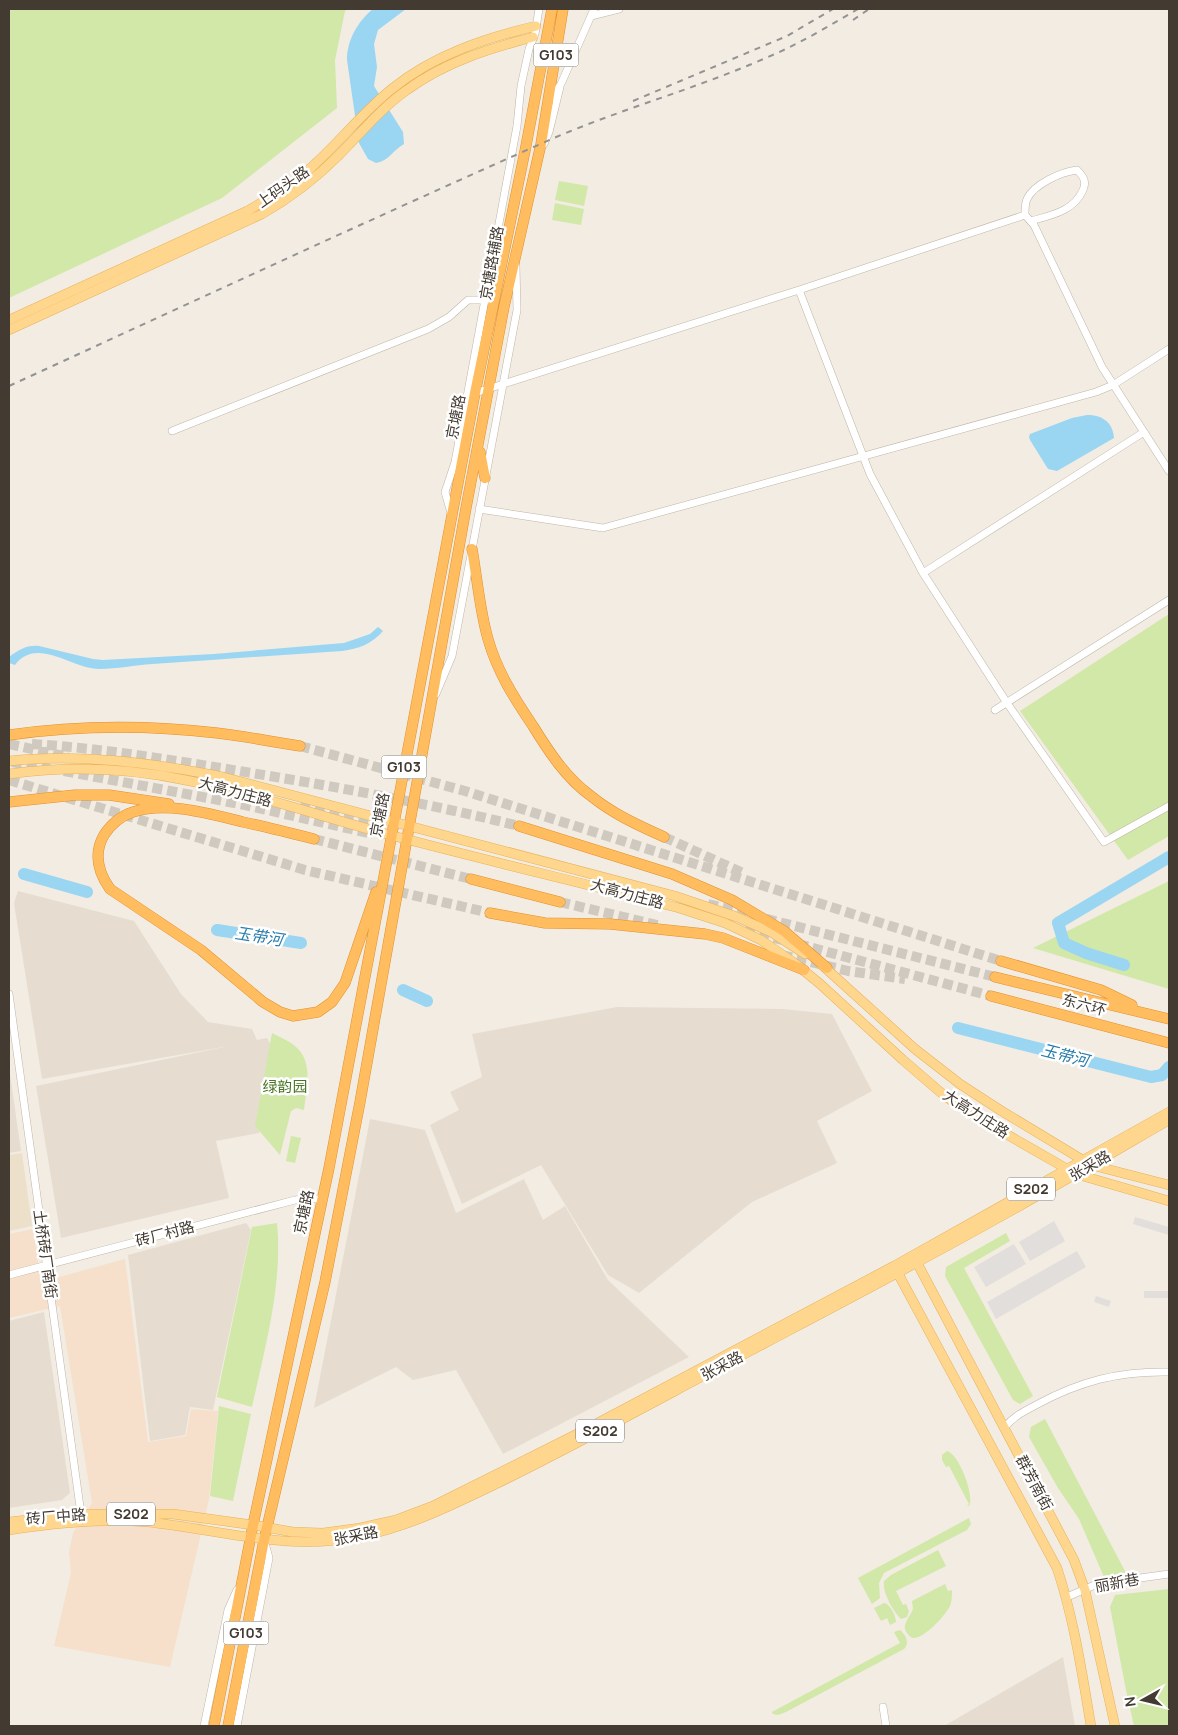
<svg xmlns="http://www.w3.org/2000/svg" width="1178" height="1735" viewBox="0 0 1178 1735" font-family="Manrope,'Noto Sans SC',sans-serif">
  <style>
    .residential { fill: #e6ddd0 }
    .commercial { fill: #f6e0cb }
    .education { fill: #ece0cb }
    .green { fill: #d1e8a8 }
    .parking { fill: #e2dedb }
    .water { fill: #9ad5f2 }
    .lines { fill: none; stroke-linecap: round; stroke-linejoin: round }
    .river { stroke: #9ad5f2; stroke-width: 12 }
    .highway-tunnel { stroke: #cfc9bf; stroke-width: 10; stroke-dasharray: 10 5; stroke-linecap: butt }
    .minor-casing { stroke: #c0b5a7; stroke-width: 8 }
    .major-casing { stroke: #e7b25a; stroke-width: 10 }
    .highway-casing { stroke: #e2902b; stroke-width: 11 }
    .minor { stroke: #fff; stroke-width: 7 }
    .major { stroke: #ffd68e; stroke-width: 9 }
    .highway { stroke: #ffbd60; stroke-width: 10 }
    .rail { stroke: #939393; stroke-width: 2; stroke-dasharray: 6 6; stroke-linecap: butt }
    .labels { text-anchor: middle; stroke-width: 5; stroke-linejoin: round; paint-order: stroke }
    .shield { fill: #fff; stroke: #7b7670; stroke-width: 1 }
    .shield-label { font-size: 14px; font-weight: bold; fill: #433b32 }
    .street-label { font-size: 15px; fill: #433b32; stroke: #fff }
    .park-label { font-size: 15px; fill: #4a7624; stroke: #fff }
    .water-label { font-size: 16px; font-style: italic; fill: #287daa; stroke: #fff }
  </style>
  <rect width="100%" height="100%" fill="#f2ece2"/>
  <path class="residential" d="M 18,891 L 134,921 L 181,994 L 208,1022 L 252,1029 L 257,1040 L 267,1038 L 275,1053 L 259,1133 L 216,1141 L 229,1198 L 61,1238 L 36,1086 L 229,1046 L 42,1079 L 14,903 Z
    M 617,1007 L 783,1009 L 832,1014 L 872,1091 L 817,1121 L 837,1163 L 752,1202 L 639,1293 L 608,1275 L 541,1165 L 462,1204 L 430,1125 L 459,1110 L 450,1092 L 482,1077 L 472,1034 Z
    M 9,1067 L 21,1151 L 9,1153 Z
    M 370,1119 L 425,1130 L 456,1213 L 524,1179 L 543,1220 L 565,1206 L 608,1280 L 689,1357 L 503,1454 L 456,1370 L 413,1380 L 396,1367 L 314,1408 Z
    M 246,1223 L 251,1230 L 213,1410 L 190,1407 L 185,1435 L 150,1441 L 128,1255 Z
    M 44,1312 L 70,1493 L 62,1500 L 9,1508 L 9,1321 Z
    M 1063,1657 L 1075,1726 L 944,1726 Z"/>
  <path class="commercial" d="M 33,1229 L 41,1282 L 125,1259 L 148,1442 L 186,1436 L 191,1409 L 218,1411 L 209,1499 L 170,1667 L 54,1646 L 71,1573 L 69,1552 L 73,1533 L 92,1503 L 60,1306 L 9,1318 L 9,1234 Z"/>
  <path class="education" d="M 22,1153 L 32,1226 L 9,1231 L 9,1155 Z"/>
  <path class="green" d="M 9,9 L 348,9 L 345,11 L 335,60 L 337,108 L 222,198 L 9,298 Z
    M 559,181 L 588,186 L 584,206 L 555,200 Z
    M 555,203 L 584,209 L 581,225 L 552,220 Z
    M 1169,614 L 1169,836 L 1128,860 L 1020,711 Z
    M 1169,881 L 1169,989 L 1033,948 Z
    M 272,1033 C 279,1037 290,1041 296,1047 C 314,1063 306,1090 304,1110 L 296,1108 L 291,1111 L 280,1155 L 255,1126 Z
    M 291,1136 L 301,1138 L 295,1163 L 286,1161 Z
    M 277,1223 C 283,1284 265,1347 252,1407 L 217,1397 L 252,1227 Z
    M 1006,1233 L 1010,1241 L 964,1268 L 1033,1396 L 1020,1404 L 1013,1400 L 945,1276 L 946,1267 Z
    M 219,1406 L 251,1414 L 233,1501 L 210,1496 Z
    M 1045,1419 L 1126,1573 L 1104,1577 L 1079,1519 L 1058,1488 L 1029,1437 L 1031,1427 Z
    M 947,1451 C 959,1454 975,1496 969,1506 L 967,1506 L 969,1504 L 949,1466 L 946,1467 L 942,1460 L 942,1455 Z
    M 969,1518 L 971,1524 L 967,1530 L 884,1573 L 879,1583 L 880,1598 L 872,1604 L 858,1578 Z
    M 938,1550 L 946,1566 L 896,1591 L 903,1605 L 906,1604 L 909,1611 L 907,1617 L 901,1619 C 893,1611 882,1592 884,1581 L 891,1575 Z
    M 945,1584 L 948,1591 L 952,1590 C 952,1595 952,1601 950,1606 C 945,1616 923,1640 912,1638 C 898,1627 908,1621 913,1609 L 912,1601 Z
    M 1169,1589 L 1169,1726 L 1134,1726 L 1126,1690 L 1110,1607 L 1115,1595 Z
    M 884,1603 C 890,1604 896,1616 896,1622 L 890,1625 L 887,1618 L 881,1621 L 874,1608 Z
    M 900,1630 C 906,1635 910,1643 904,1649 L 786,1712 L 778,1715 L 773,1714 L 772,1712 L 900,1643 L 894,1632 Z"/>
  <path class="parking" d="M 1135,1217 L 1169,1227 L 1169,1235 L 1133,1224 Z
    M 1054,1221 L 1065,1241 L 1030,1261 L 1019,1242 Z
    M 1014,1244 L 1026,1264 L 986,1287 L 974,1267 Z
    M 1077,1251 L 1086,1267 L 996,1319 L 987,1302 Z
    M 1144,1291 L 1169,1291 L 1169,1298 L 1144,1298 Z
    M 1096,1296 L 1111,1301 L 1109,1307 L 1094,1302 Z"/>
  <path class="water" d="M 373,9 L 406,9 L 378,30 L 374,44 L 377,67 L 374,86 L 403,132 L 404,144 C 393,150 389,161 376,163 L 368,159 L 359,143 L 347,60 C 347,40 358,21 373,9 Z
    M 1087,415 C 1102,415 1113,422 1114,438 L 1057,471 L 1048,469 L 1030,440 L 1029,437 L 1030,434 L 1072,418 Z
    M 378,627 L 383,631 C 372,644 358,649 342,651 C 279,655 215,660 152,664 C 135,665 117,669 99,669 C 72,669 37,636 15,665 L 9,663 L 9,657 C 19,650 26,645 39,646 L 93,659 L 103,660 L 214,654 L 344,643 L 370,634 Z"/>
  <g class="lines">
    <path class="river" d="M 24,874 L 87,892
      M 217,930 L 301,943
      M 1124,965 L 1086,953 L 1064,943 L 1058,923 L 1169,857
      M 403,990 L 427,1001
      M 958,1028 L 1151,1077 L 1162,1075 L 1169,1067"/>
    <path class="highway-tunnel" d="M 9,744 L 68,757
      M 32,744 C 101,748 171,760 239,771 C 333,786 426,803 519,826
      M 300,746 L 465,791 L 1001,961
      M 12,762 L 50,769
      M 92,762 L 124,769
      M 64,771 L 245,805 L 373,834
      M 9,780 L 305,870 L 490,913
      M 300,806 L 386,824
      M 664,837 L 745,874
      M 314,839 L 471,879
      M 560,902 L 661,926
      M 708,904 L 995,977
      M 745,930 L 782,940
      M 798,944 L 991,996
      M 782,955 L 848,971 L 905,979"/>
    <defs>
      <path id="minor" d="M 591,16 L 619,9
        M 550,99 L 561,84 L 594,9
        M 544,144 L 549,132 L 560,87
        M 1025,215 L 1034,225 L 1102,367 L 1169,471
        M 1025,215 C 1025,210 1025,203 1027,199 C 1034,184 1061,172 1077,170 C 1083,176 1087,181 1083,190 C 1074,211 1052,215 1031,221
        M 799,290 L 870,474 L 923,573 L 1007,703 L 1104,842 L 1169,806
        M 475,393 L 799,290 L 1025,215
        M 172,431 L 428,329 L 449,317 L 468,300 L 489,300
        M 479,509 L 603,528 L 1096,392 L 1113,385 L 1169,349
        M 451,513 L 445,492 L 455,462 L 517,126 L 521,86 L 529,49 L 535,34 L 539,9
        M 923,573 L 1144,432
        M 436,694 L 452,656 L 517,310 L 516,266
        M 995,710 L 1169,600
        M 9,994 L 81,1514
        M 9,1275 L 295,1200 L 311,1198 L 322,1200
        M 1005,1427 C 1014,1416 1023,1412 1036,1405 C 1080,1381 1119,1371 1169,1372
        M 1067,1597 L 1097,1584 L 1169,1574
        M 883,1707 L 886,1726
        M 204,1726 L 228,1610 L 237,1590
        M 237,1726 L 269,1558 L 265,1543"/>
      <path id="major" d="M 9,320 L 247,211 C 272,197 296,183 316,163 C 342,139 365,110 393,88 C 434,55 485,38 536,26
        M 9,330 L 262,214 C 290,198 315,179 338,156 C 360,134 381,108 407,90 C 445,62 488,49 533,37
        M 9,761 C 80,753 153,763 223,777 L 675,896 L 737,917 L 771,932 L 805,954
        M 9,774 C 66,766 128,768 185,780 C 253,793 323,817 390,835 C 485,860 582,883 679,908 L 725,923 L 761,940 L 793,962 L 819,983 L 903,1060 L 946,1097 L 992,1126 L 1076,1174 L 1169,1201
        M 822,965 L 915,1049 L 960,1084 L 1000,1110 L 1091,1165 L 1169,1185
        M 915,1259 L 1074,1560 L 1085,1590 L 1115,1726
        M 895,1268 L 1057,1568 C 1074,1619 1082,1673 1091,1726
        M 9,1522 L 81,1514 L 173,1514 L 253,1525 L 293,1532 L 323,1533 L 360,1528 L 396,1520 L 433,1506 L 577,1434 L 894,1266 L 1169,1112
        M 9,1530 C 55,1523 102,1518 148,1522 C 222,1530 287,1552 362,1536 C 411,1526 454,1504 498,1483 C 557,1454 615,1423 673,1392 C 781,1334 891,1278 998,1218 C 1056,1186 1112,1153 1169,1120"/>
      <path id="highway" d="M 480,452 L 485,478
        M 472,549 C 477,577 480,612 488,639 C 497,671 514,698 533,726 C 549,752 566,778 591,796 C 613,814 638,825 664,837
        M 9,735 C 78,725 148,725 217,733 C 245,736 272,742 300,746
        M 9,802 L 75,795 L 109,795 L 169,804
        M 519,826 L 672,874 L 732,900 L 784,931 L 827,968
        M 314,839 C 290,833 266,827 243,822 C 210,814 167,801 133,812 C 121,816 111,824 104,835 C 93,854 98,872 110,889 L 201,950 L 263,1002 L 280,1012 L 293,1016 L 318,1012 L 332,1002 L 345,983 L 376,892
        M 471,879 L 560,902
        M 490,913 L 545,923 L 610,924 L 705,934 L 723,938 L 804,970
        M 1001,961 L 1101,990 L 1132,1005
        M 995,977 L 1169,1019
        M 991,996 L 1169,1043
        M 214,1726 L 253,1525 L 329,1168 L 475,393 L 525,151 L 552,9
        M 228,1726 L 264,1540 L 325,1282 L 360,1102 L 466,508 L 504,307 L 541,144 L 563,9"/>
    </defs>
    <use href="#minor" class="minor-casing"/>
    <use href="#major" class="major-casing"/>
    <use href="#highway" class="highway-casing"/>
    <use href="#minor" class="minor"/>
    <use href="#major" class="major"/>
    <use href="#highway" class="highway"/>
    <path class="rail" d="M 853,20 L 869,9
      M 633,101 L 787,36 L 833,9
      M 9,386 C 190,303 371,219 554,138 C 624,108 698,88 768,57 C 799,44 829,26 858,9"/>
  </g>
  <g class="labels">
    <g class="shield">
      <rect x="533.5" y="43.5" width="45" height="23" rx="4"/>
      <rect x="381.5" y="755.5" width="45" height="23" rx="4"/>
      <rect x="1007" y="1177.5" width="48" height="23" rx="4"/>
      <rect x="576" y="1419.5" width="48" height="23" rx="4"/>
      <rect x="107" y="1502.5" width="48" height="23" rx="4"/>
      <rect x="223.5" y="1621.5" width="45" height="23" rx="4"/>
    </g>
    <g class="shield-label">
      <text x="556" y="60">G103</text>
      <text x="404" y="772">G103</text>
      <text x="1031" y="1194">S202</text>
      <text x="600" y="1436">S202</text>
      <text x="131" y="1519">S202</text>
      <text x="246" y="1638">G103</text>
    </g>
    <g class="street-label">
      <text transform="translate(283 187) rotate(-35)" y="5">上码头路</text>
      <text transform="translate(492 263) rotate(-80)" y="5">京塘路辅路</text>
      <text transform="translate(456 417) rotate(-79)" y="5">京塘路</text>
      <text transform="translate(235 792) rotate(15)" y="5">大高力庄路</text>
      <text transform="translate(380 815) rotate(-79)" y="5">京塘路</text>
      <text transform="translate(627 894) rotate(15)" y="5">大高力庄路</text>
      <text transform="translate(1084 1005) rotate(15)" y="5">东六环</text>
      <text transform="translate(976 1114) rotate(33)" y="5">大高力庄路</text>
      <text transform="translate(1090 1166) rotate(-30)" y="5">张采路</text>
      <text transform="translate(304 1212) rotate(-78)" y="5">京塘路</text>
      <text transform="translate(165 1234) rotate(-15)" y="5">砖厂村路</text>
      <text transform="translate(45 1254) rotate(82)" y="5">土桥砖厂南街</text>
      <text transform="translate(722 1366) rotate(-28)" y="5">张采路</text>
      <text transform="translate(1034 1483) rotate(62)" y="5">群芳南街</text>
      <text transform="translate(56 1517) rotate(-5)" y="5">砖厂中路</text>
      <text transform="translate(356 1536) rotate(-11)" y="5">张采路</text>
      <text transform="translate(1117 1583) rotate(-10)" y="5">丽新巷</text>
    </g>
    <g class="park-label">
      <text x="285" y="1092">绿韵园</text>
    </g>
    <g class="water-label">
      <text transform="translate(259 936) rotate(9)" y="6">玉带河</text>
      <text transform="translate(1065 1055) rotate(14)" y="6">玉带河</text>
    </g>
  </g>
  <rect width="1178" height="1735" fill="none" stroke="#433b32" stroke-width="20"/>
  <g transform="translate(1143 1700) rotate(262)" stroke="#ffffff" stroke-width="4" paint-order="stroke">
  <path d="M0-4L9 19L0 12L-9 19Z" fill="#433b32"/>
  <text y="-8" font-size="14" font-weight="bold" text-anchor="middle" fill="#433b32">N</text>
  </g>
</svg>
